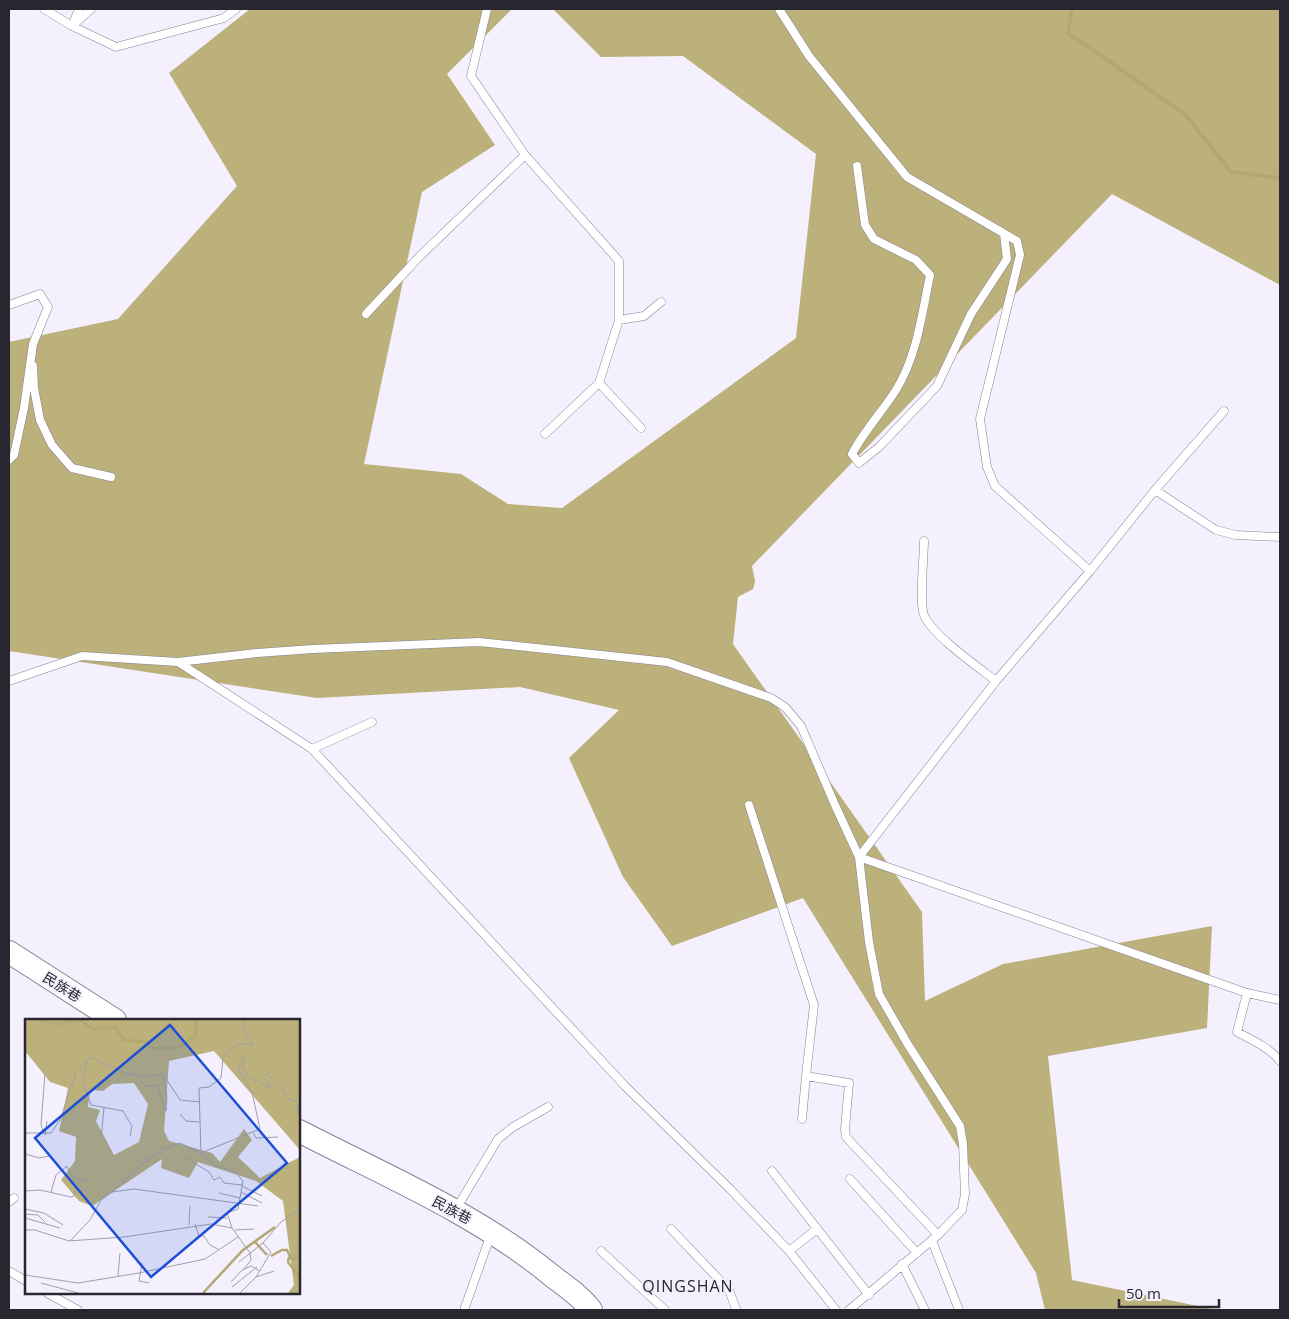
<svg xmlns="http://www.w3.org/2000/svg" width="1289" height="1319" viewBox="0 0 1289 1319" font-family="'Open Sans','Noto Sans TC',sans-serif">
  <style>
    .forest { fill: #bcb17a }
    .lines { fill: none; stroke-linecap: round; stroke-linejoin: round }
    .stream { stroke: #b3a871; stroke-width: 4 }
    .lane-casing { stroke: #868194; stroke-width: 9 }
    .secondary-casing { stroke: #868194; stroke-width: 24 }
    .lane { stroke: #fff; stroke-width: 8 }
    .secondary { stroke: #fff; stroke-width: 22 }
    .labels { text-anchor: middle; stroke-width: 4; stroke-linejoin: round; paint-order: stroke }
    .street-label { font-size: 14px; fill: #28262e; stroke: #f4f0fd }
    .quarter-label { font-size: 16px; letter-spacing: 1px; fill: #28262e; stroke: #f4f0fd }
    .inset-river { fill: none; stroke: #b3a871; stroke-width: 2.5 }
    .inset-road { fill: none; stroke: #a29faa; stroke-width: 1 }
    .view { fill: #1d4ed8; fill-opacity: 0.15; stroke: #1d4ed8; stroke-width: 2.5 }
    .inset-edge { fill: none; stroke: #28262e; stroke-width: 2.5 }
  </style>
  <rect width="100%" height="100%" fill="#f4f0fd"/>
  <path class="forest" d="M 250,9 L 512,9 L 447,74 L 495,145 L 422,192 L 364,464 L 461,474 L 508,504 L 562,508 L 796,338 L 816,154 L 683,56 L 601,57 L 553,9 L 1280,9 L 1280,285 L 1112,194 L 752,566 L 755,581 L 753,589 L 738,597 L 733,644 L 922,912 L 925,1001 L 1003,964 L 1212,926 L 1207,1028 L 1048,1056 L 1072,1280 L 1217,1310 L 1045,1310 L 1036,1273 L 803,898 L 672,946 L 623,877 L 569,758 L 619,710 L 520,687 L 317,698 L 9,651 L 9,342 L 118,319 L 237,186 L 169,73 Z"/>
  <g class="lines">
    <path class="stream" d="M 1072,9 L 1068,33 L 1185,114 L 1231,172 L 1280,178"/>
    <defs>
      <path id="lane" d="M 44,9 L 72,26 L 116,47 L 224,18 L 236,9
        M 79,9 L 72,26 L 91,9
        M 487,9 L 471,76 L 525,155 L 619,261 L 619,320 L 599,383 L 545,434
        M 779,9 L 809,56 L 907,177 L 1017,241 L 1020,255 L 980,419 L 987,467 L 995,486 L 1090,571
        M 857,166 L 865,225 L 874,239 L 916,260 L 930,275 C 922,314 917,356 896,390 C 882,412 864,431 852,454 L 859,463 L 879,447 L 937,386 L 971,314 L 1007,259 L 1004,234
        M 9,305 L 40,294 L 48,307 L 33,344 L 24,408 L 14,455 L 9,460
        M 366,314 L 420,256 L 525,155
        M 619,320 L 644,316 L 661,302
        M 33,366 L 34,388 L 40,420 L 52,445 L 72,468 L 111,477
        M 599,383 L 641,428
        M 1155,490 L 1224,411
        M 924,541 C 924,557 919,603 924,615 C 931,634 978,667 996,681
        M 178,662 L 257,653 L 313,649 L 479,642 L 667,662 L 771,698 L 785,707 L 801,726 L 835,805 L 859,857 L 1247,993 L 1280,1000
        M 9,681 L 82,656 L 178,662 L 312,749 L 625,1086 L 730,1189 L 789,1251 L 836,1310
        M 312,749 L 372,722
        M 749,805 L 814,1005 L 806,1076 L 849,1083 L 845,1129 L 846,1137 L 938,1235
        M 1247,993 L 1237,1032 C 1252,1040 1270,1048 1280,1061
        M 802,1119 L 806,1076
        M 772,1171 L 869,1295
        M 850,1179 L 917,1253
        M 9,1202 L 14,1198
        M 456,1209 L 498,1139 L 513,1127 L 548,1107
        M 671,1229 L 729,1290 L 736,1309
        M 932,1241 L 959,1310
        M 601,1251 L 665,1310
        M 789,1251 L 817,1229
        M 902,1264 L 925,1310
        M 9,1271 L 26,1281
        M 47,1293 L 78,1310
        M 464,1310 L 491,1234
        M 849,1310 L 938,1235 L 962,1210 L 965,1194 L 963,1144 L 960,1126 L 907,1043 L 879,994 L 869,942 L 859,857 L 996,681 L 1090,571 L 1155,490 L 1216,530 L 1236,535 L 1280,537"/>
      <path id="secondary" d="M 9,952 L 115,1020
        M 299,1131 C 384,1175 477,1214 551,1275 C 565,1286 581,1296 591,1310"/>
    </defs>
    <use href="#lane" class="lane-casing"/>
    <use href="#secondary" class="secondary-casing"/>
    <use href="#lane" class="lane"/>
    <use href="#secondary" class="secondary"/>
  </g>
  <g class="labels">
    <g class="street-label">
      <text transform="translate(62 987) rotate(32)" y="5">民族巷</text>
      <text transform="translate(452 1210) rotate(28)" y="5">民族巷</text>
    </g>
    <g class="quarter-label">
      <text x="688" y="1292">QINGSHAN</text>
    </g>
  </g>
  <g transform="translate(25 1019)">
    <rect width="275" height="275" fill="#f4f0fd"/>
    <path d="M 0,1 L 275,1 L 275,131 L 189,32 L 144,42 L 139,112 L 144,122 L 187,134 L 195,143 L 219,110 L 227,121 L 213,138 L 235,159 L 275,138 L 275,274 L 263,274 L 269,266 L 258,182 L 231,162 L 173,143 L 164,159 L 136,149 L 137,140 L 67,187 L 54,182 L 36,161 L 50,142 L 51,118 L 34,112 L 43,69 L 25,63 L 0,32 ZM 109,64 L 123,85 L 114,123 L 89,136 L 71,102 L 75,91 L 63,88 L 65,71 L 78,72 L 87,65 Z" fill="#bcb17a" fill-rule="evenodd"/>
    <path class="inset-river" d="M 16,1 L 32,5 L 55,1 L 68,10 L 90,8 L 99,21 L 122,23 L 125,29 L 154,29 L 170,17 L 172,1M 230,223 L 242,236M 246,237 L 257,231 L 262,231 L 266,240 L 275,239M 264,238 L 263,243 L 275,259M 178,274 L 218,231 L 250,208"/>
    <path class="inset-road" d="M 62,41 L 58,63 L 66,86 L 98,92 L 107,107 L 105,117M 20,54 L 16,106 L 20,116 L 22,102M 115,61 L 120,67 L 132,66 L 141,92 L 142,77 L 138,57M 155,95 L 161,102 L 174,103M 0,114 L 26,114 L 35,101 L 51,53 L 66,38 L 100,54 L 121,58 L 138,55 L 155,81 L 175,83M 228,114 L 231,119 L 253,118M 76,120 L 79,89M 0,135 L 14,139 L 24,137M 159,138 L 184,153 L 189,161 L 195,158 L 199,164 L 217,166M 49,158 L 59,162 L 64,160M 217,167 L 237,177M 0,172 L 15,171 L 46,178 L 49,177 L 51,166 L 42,147 L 31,156 L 26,173M 87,173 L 117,145 L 138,130 L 155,124 L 176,134 L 235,110 L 227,73 L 214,52 L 217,38 L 220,40 L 218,50 L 225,59 L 247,70 L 238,57 L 242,55 L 259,71 L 263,80 L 271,82 L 275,100M 216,173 L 237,184M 194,174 L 215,179M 0,190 L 19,194 L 38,206M 0,195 L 13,196 L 20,203M 183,198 L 202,199M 0,199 L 35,209M 170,205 L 174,217 L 179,217 L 185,226 L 193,230M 164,206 L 165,187M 207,209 L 202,194 L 213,190 L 218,162 L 210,153 L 190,146 L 176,134 L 174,69 L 184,68 L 196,59 L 198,40 L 205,31 L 213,25 L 228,26 L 219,12 L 220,1M 0,211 L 10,211 L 44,222 L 99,218 L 186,205 L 207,209 L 225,234M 210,211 L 229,210M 45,222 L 65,201 L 76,181 L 87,173 L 109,170 L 233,187M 238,224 L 256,203 L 275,189M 214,243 L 238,224 L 246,233 L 231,258 L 215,274M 117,244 L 114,262 L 124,264M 219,250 L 226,241 L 225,234M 0,256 L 53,264 L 114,254 L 180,240 L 213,218M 93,257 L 95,234M 231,258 L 249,252M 206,263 L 217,251 L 226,247 L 235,252M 16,264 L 53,274M 207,268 L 232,248"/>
    <path class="view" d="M 145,6 L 262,144 L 126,258 L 10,119 Z"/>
    <rect width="275" height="275" class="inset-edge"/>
  </g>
  <rect width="1289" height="1319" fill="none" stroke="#28262e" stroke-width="20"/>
  <path d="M1119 1299v8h100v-8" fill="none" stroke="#28262e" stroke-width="2.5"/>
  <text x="1126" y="1299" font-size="15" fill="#28262e" stroke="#f4f0fd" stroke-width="4" paint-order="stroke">50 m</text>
</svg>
